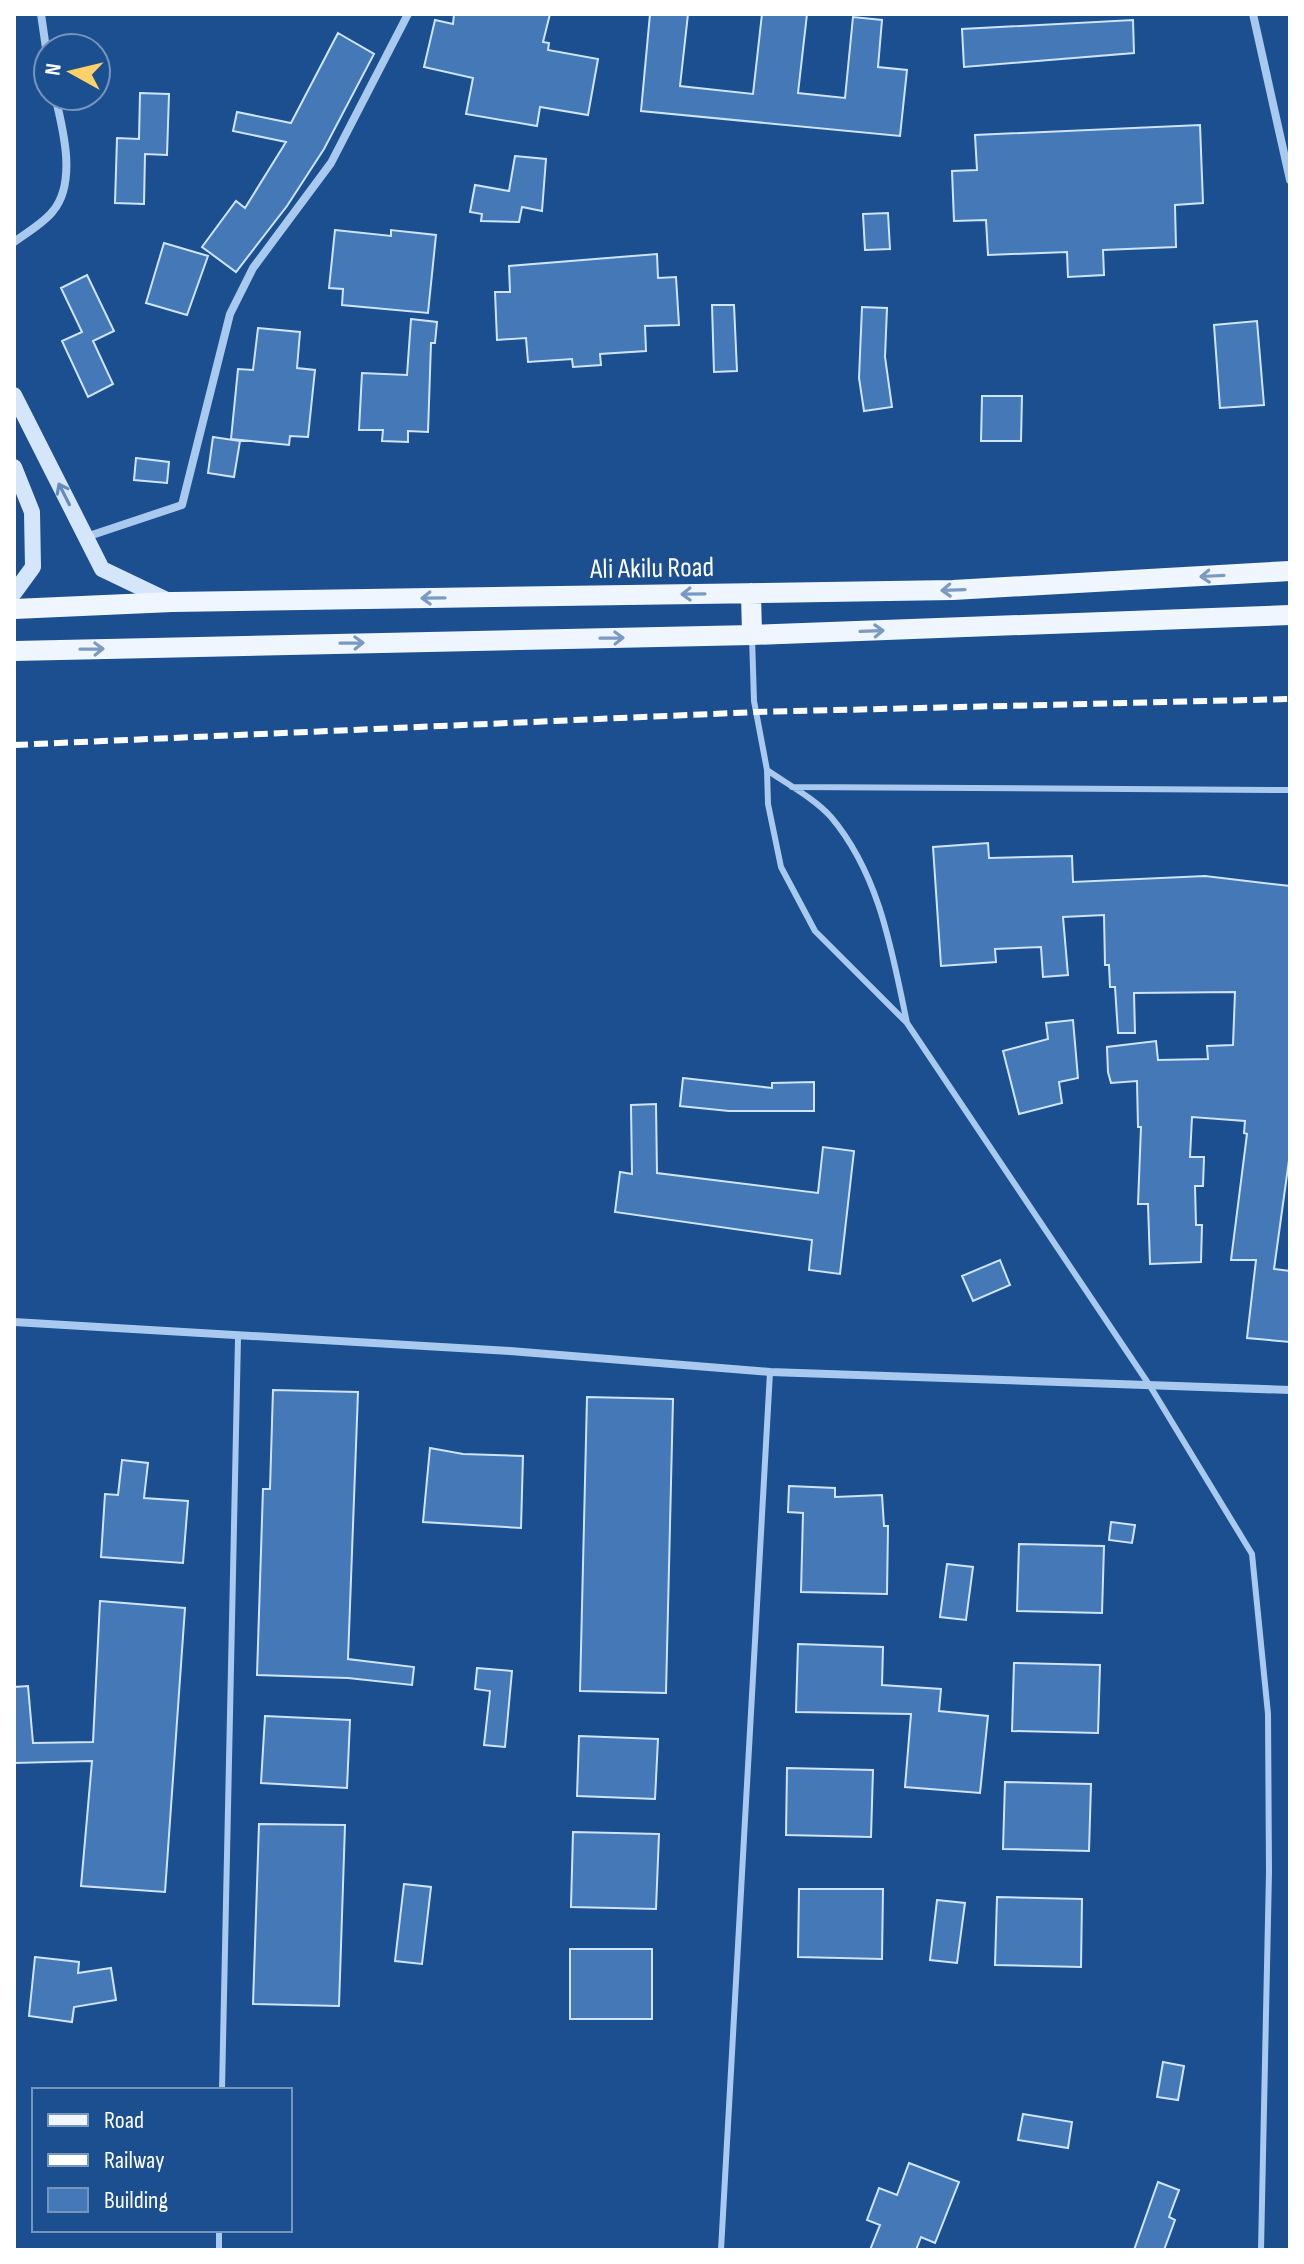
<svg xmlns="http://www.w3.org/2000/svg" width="1304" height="2264" viewBox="0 0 1304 2264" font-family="'Sofia Sans Condensed',sans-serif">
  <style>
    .building { fill: #4478b7; stroke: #cfe3fa; stroke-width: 2 }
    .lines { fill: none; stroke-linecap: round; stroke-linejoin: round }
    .lane { stroke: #a9c9ee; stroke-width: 6 }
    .street { stroke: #a9c9ee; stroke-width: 8 }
    .secondary { stroke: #d6e6fa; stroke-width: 16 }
    .primary { stroke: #f0f6ff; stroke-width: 20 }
    .rail { stroke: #fff; stroke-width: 6; stroke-dasharray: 14 6; stroke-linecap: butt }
    .oneway { stroke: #668bba }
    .oneway2 { stroke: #7b9ac1 }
    .labels { text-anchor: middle; stroke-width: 7; stroke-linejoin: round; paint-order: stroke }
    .street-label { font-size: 28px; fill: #fff; stroke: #1b4f8f }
  </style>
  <rect width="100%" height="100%" fill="#1b4f8f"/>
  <path class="building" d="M 454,14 L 550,14 L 543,42 L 549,43 L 548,50 L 598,59 L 588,115 L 540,107 L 537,126 L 466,114 L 473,78 L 424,67 L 435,20 L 453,24 Z
    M 650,14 L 688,14 L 680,86 L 753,94 L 762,14 L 807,14 L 798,93 L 845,98 L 853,17 L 882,20 L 878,67 L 907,70 L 900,136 L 641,111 Z
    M 1133,20 L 1134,53 L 964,67 L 962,29 Z
    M 338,33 L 374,54 L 324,149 L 287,206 L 236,272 L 202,247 L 236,201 L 245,208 L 286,142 L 233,131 L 237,112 L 291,123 Z
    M 140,93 L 169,94 L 167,155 L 145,154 L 144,204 L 115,203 L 117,138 L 139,139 Z
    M 1200,125 L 1203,203 L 1175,205 L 1176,247 L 1103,250 L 1104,275 L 1068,277 L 1067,252 L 988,255 L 986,220 L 954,221 L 952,171 L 977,170 L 975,135 Z
    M 515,156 L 546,159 L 542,211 L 522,207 L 519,222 L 481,221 L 482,214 L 470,212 L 475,185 L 509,191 Z
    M 888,213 L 890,249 L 865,250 L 863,214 Z
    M 335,230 L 391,236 L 391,230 L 436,235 L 428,313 L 342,305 L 343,289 L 329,288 Z
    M 164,243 L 208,256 L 187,315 L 146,303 Z
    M 657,254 L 658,278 L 676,277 L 679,325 L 645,326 L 646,351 L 600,354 L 601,365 L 573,367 L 572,359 L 528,362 L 526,338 L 497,340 L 495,292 L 510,292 L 509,266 Z
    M 87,275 L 114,331 L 93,341 L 113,384 L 88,397 L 62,341 L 82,332 L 61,288 Z
    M 712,305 L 734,305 L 737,371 L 714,372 Z
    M 862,307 L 887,308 L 885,357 L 892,407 L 864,411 L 859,378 Z
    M 411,319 L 437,322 L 435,343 L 431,343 L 428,432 L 408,431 L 408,442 L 382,441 L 383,430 L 359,430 L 362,373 L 407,375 Z
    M 1257,321 L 1264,405 L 1220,408 L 1214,325 Z
    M 258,328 L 300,332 L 297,368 L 315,370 L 308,437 L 290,436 L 289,445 L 231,439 L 238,369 L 253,370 Z
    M 982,396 L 1022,396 L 1021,441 L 981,441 Z
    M 213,437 L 240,441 L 234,477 L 208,473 Z
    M 136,458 L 169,462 L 167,483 L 134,480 Z
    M 988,843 L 989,858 L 1072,856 L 1073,882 L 1205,876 L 1290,886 L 1290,1153 L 1274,1269 L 1290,1271 L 1290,1342 L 1247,1338 L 1256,1260 L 1231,1260 L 1247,1134 L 1244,1133 L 1245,1121 L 1192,1117 L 1190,1157 L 1204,1157 L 1203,1186 L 1195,1186 L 1196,1225 L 1202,1225 L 1201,1262 L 1150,1264 L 1148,1204 L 1138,1204 L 1141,1127 L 1138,1127 L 1137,1081 L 1111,1083 L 1108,1072 L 1107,1047 L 1156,1041 L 1158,1060 L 1208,1059 L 1207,1046 L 1233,1045 L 1235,992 L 1134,993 L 1135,1033 L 1118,1033 L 1115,987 L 1110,987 L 1109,965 L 1105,965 L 1104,915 L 1063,917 L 1068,975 L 1043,977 L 1041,947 L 995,949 L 996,962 L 941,966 L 933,847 Z
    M 1073,1020 L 1078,1078 L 1059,1082 L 1062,1103 L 1019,1114 L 1003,1051 L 1048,1039 L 1046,1023 Z
    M 683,1078 L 772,1088 L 772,1083 L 814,1082 L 814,1111 L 729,1111 L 680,1106 Z
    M 656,1104 L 657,1173 L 818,1193 L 823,1147 L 854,1151 L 840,1274 L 809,1270 L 812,1240 L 615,1212 L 620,1172 L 632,1174 L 631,1105 Z
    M 1000,1260 L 1010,1285 L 973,1301 L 962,1276 Z
    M 273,1390 L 358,1392 L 348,1659 L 414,1667 L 412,1685 L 348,1678 L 257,1675 L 263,1489 L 270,1489 Z
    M 587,1397 L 673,1399 L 666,1693 L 580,1691 Z
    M 430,1448 L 463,1454 L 523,1456 L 521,1528 L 423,1522 Z
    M 122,1460 L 148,1463 L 144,1498 L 188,1501 L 183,1563 L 101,1557 L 105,1494 L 118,1495 Z
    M 789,1486 L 835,1488 L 835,1497 L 882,1495 L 884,1526 L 888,1526 L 887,1594 L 801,1592 L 803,1513 L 788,1512 Z
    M 1111,1522 L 1135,1525 L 1132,1543 L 1109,1540 Z
    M 1019,1544 L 1104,1546 L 1102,1613 L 1017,1611 Z
    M 947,1564 L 973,1567 L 966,1620 L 940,1617 Z
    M 100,1601 L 185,1608 L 165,1892 L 81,1886 L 92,1761 L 14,1763 L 14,1687 L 28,1686 L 33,1743 L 93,1742 Z
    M 798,1644 L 883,1647 L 882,1685 L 941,1689 L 939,1711 L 988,1716 L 980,1793 L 905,1787 L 911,1714 L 796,1712 Z
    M 1014,1663 L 1100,1665 L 1098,1733 L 1012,1731 Z
    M 477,1668 L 512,1671 L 505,1747 L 484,1745 L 490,1691 L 475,1689 Z
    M 265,1716 L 350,1720 L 347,1788 L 261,1783 Z
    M 579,1736 L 658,1739 L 655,1799 L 577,1796 Z
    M 787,1768 L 873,1770 L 871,1837 L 786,1835 Z
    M 1005,1782 L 1091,1784 L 1089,1851 L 1003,1849 Z
    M 259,1824 L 345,1825 L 339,2006 L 253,2004 Z
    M 573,1832 L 659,1834 L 656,1909 L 571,1907 Z
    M 404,1884 L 431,1887 L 422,1964 L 395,1961 Z
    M 799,1889 L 883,1889 L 882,1959 L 798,1957 Z
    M 997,1897 L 1082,1899 L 1081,1967 L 995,1965 Z
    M 937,1900 L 965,1903 L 957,1963 L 930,1960 Z
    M 570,1949 L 652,1949 L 652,2019 L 570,2019 Z
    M 35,1957 L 79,1962 L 78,1973 L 111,1968 L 116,2000 L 74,2007 L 72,2022 L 29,2016 Z
    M 1163,2062 L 1184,2066 L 1178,2100 L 1157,2097 Z
    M 1023,2114 L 1072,2122 L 1068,2148 L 1018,2140 Z
    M 909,2163 L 959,2182 L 935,2243 L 921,2237 L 916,2250 L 870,2250 L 880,2225 L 867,2220 L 879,2188 L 897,2195 Z
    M 1158,2182 L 1179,2190 L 1169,2217 L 1175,2220 L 1164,2250 L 1134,2250 Z"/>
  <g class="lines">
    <path class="lane" d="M 752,637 L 754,701 L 767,770 C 787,784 814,798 831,817 C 880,875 892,952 907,1023
      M 767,770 L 768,804 L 781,867 L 815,931 L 907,1023 L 1150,1386 L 1252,1554 L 1268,1714 L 1269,1872 L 1261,2250
      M 792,787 L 1290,790
      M 222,2090 L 238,1338
      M 219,2250 L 219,2230
      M 721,2250 L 770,1372"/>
    <path class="street" d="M 41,14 L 48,62
      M 1253,14 L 1290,180
      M 14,242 C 26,233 44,223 53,211 C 77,182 63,129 55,96
      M 86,537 L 182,505 L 230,314 L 253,268 L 331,163 L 408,14
      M 14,1322 L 510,1351 L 770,1372 L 1290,1390"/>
    <path class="secondary" d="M 14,395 L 102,569 L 171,602
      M 14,467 L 32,512 L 33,567 L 14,593"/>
    <path class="primary" d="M 751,593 L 752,635
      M 14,609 L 172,602 L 953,590 L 1290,571
      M 14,651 L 752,635 L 1290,615"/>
    <path class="rail" d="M 14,745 L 756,712 L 1290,699"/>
  </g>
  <defs><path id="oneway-shaft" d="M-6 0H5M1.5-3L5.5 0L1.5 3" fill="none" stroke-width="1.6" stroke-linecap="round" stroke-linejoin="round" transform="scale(2)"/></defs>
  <use class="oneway" href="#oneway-shaft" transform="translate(64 494) rotate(-117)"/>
  <g class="oneway2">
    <use href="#oneway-shaft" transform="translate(1212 576) rotate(177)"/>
    <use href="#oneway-shaft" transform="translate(953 590) rotate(178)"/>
    <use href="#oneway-shaft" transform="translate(693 594) rotate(179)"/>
    <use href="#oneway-shaft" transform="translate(433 598) rotate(179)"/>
    <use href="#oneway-shaft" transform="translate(872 631) rotate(-2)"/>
    <use href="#oneway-shaft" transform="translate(612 638) rotate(-1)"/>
    <use href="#oneway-shaft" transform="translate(352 643) rotate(-1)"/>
    <use href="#oneway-shaft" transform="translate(92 649) rotate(-1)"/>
  </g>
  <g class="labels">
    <g class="street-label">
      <text transform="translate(652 567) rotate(-1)" y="10">Ali Akilu Road</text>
    </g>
  </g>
  <rect width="1304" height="2264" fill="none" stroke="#ffffff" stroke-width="32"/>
  <rect x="32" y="2088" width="260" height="144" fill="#1b4f8f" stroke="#7695bc" stroke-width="2"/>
  <rect x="48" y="2114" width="40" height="12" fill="#f0f6ff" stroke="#7695bc" stroke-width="2"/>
  <text x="104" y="2128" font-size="24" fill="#ffffff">Road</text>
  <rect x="48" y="2154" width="40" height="12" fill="#ffffff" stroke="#7695bc" stroke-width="2"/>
  <text x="104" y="2168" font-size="24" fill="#ffffff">Railway</text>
  <rect x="48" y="2188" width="40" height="24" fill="#4478b7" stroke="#7695bc" stroke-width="2"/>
  <text x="104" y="2208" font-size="24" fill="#ffffff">Building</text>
  <g transform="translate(72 72) rotate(278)"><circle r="38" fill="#1b4f8f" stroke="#7695bc" stroke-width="2"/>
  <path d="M0-6L14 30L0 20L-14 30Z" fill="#ffd166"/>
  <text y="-12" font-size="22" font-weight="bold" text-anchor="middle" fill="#ffffff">N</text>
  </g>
</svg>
